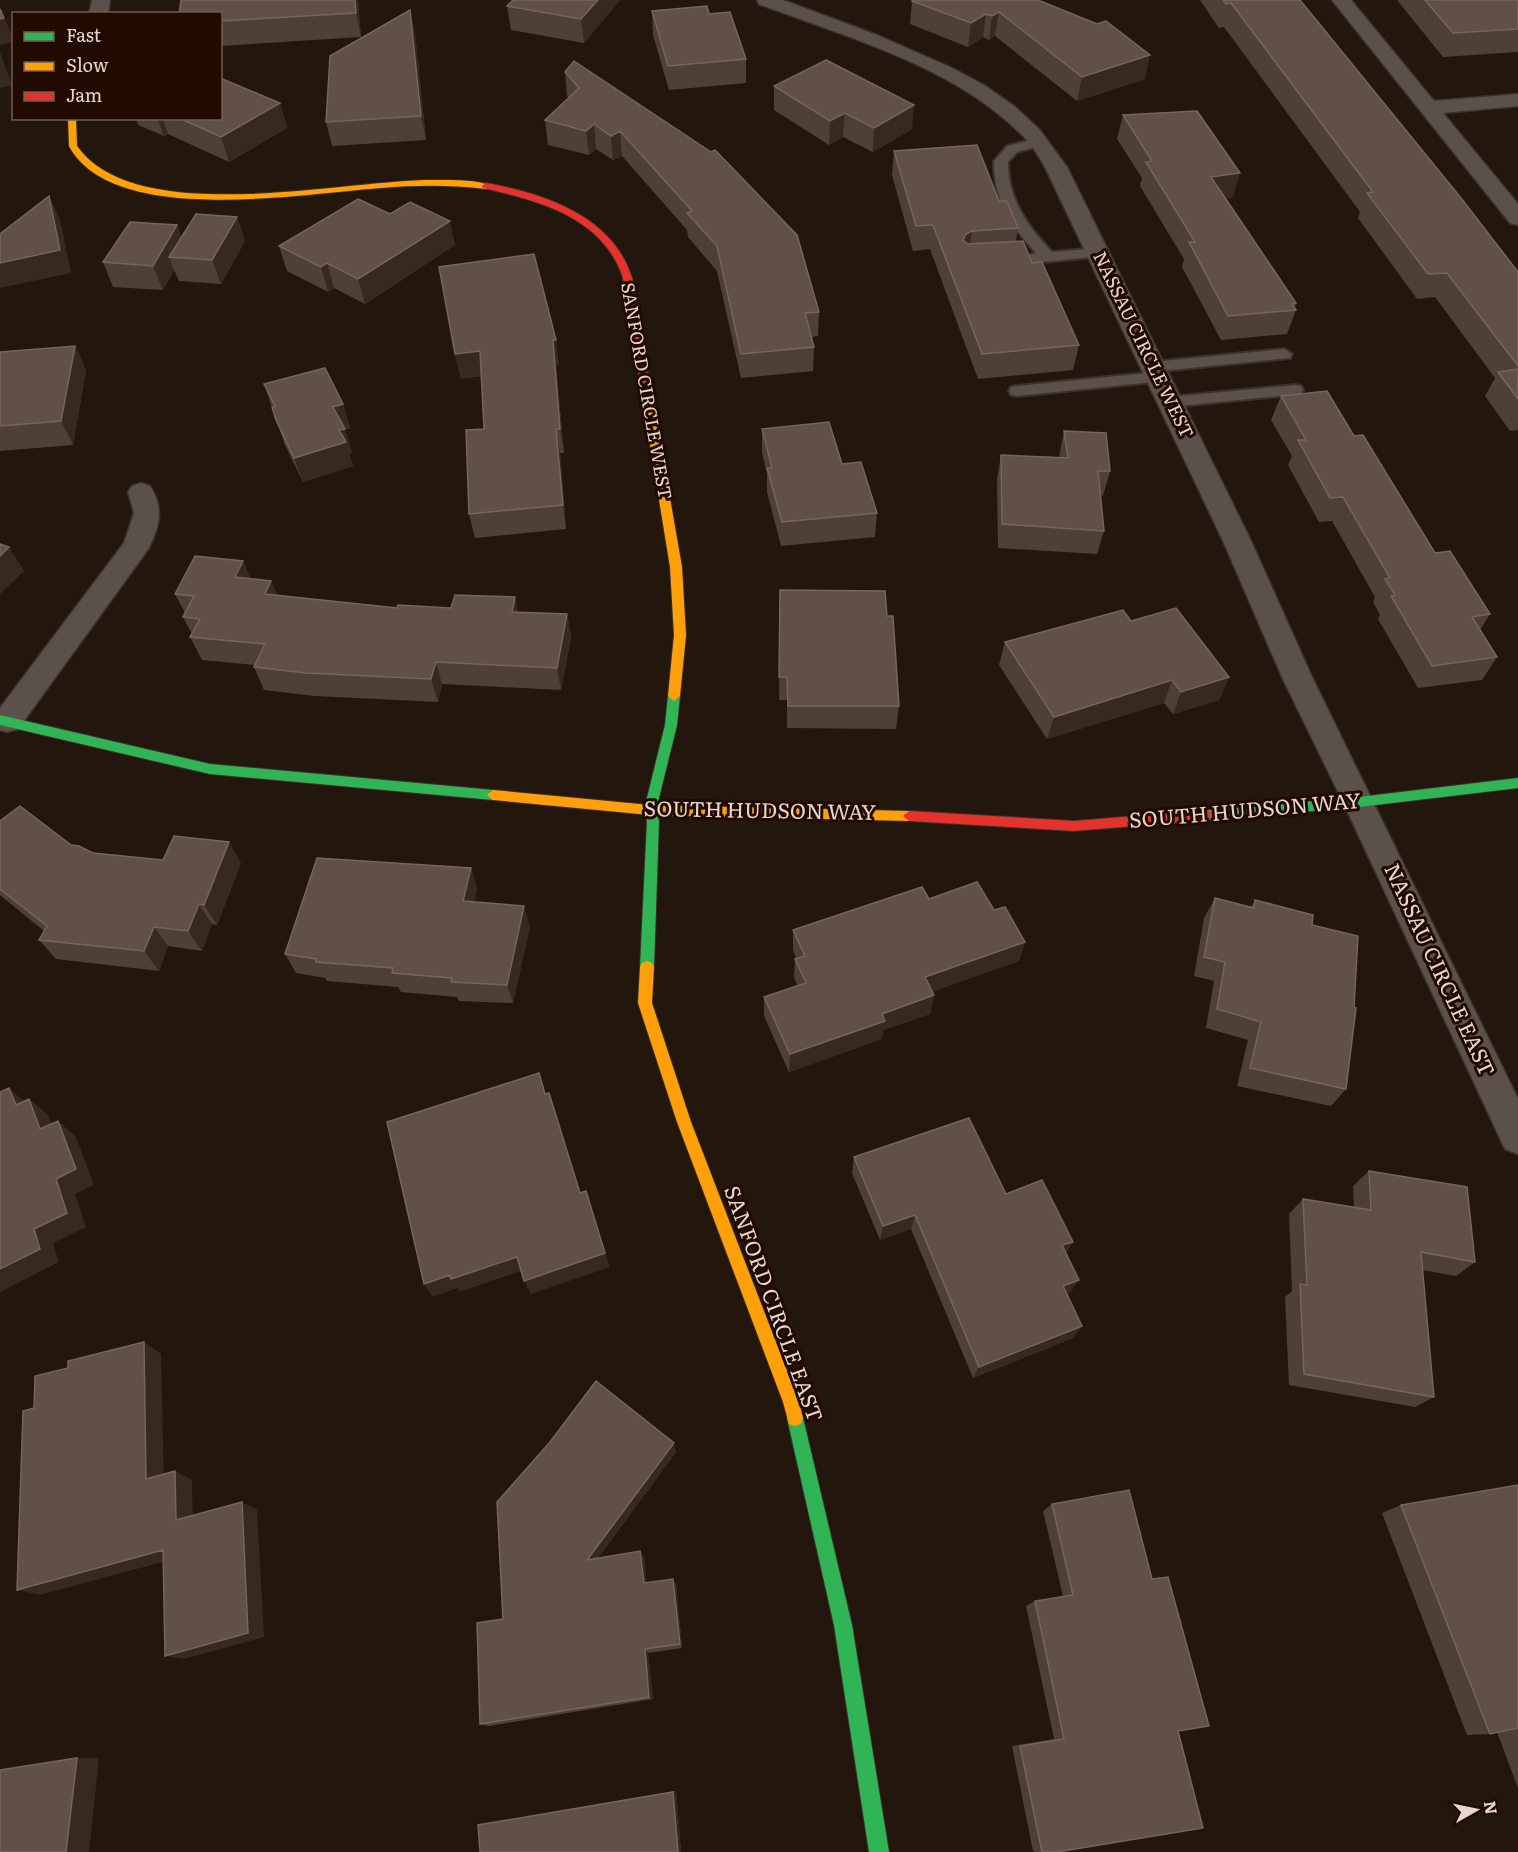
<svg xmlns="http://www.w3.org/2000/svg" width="1518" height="1852" viewBox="0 0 1518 1852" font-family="Literata,serif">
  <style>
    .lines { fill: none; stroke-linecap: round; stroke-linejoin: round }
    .lane-casing { stroke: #3c312c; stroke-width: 4 }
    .street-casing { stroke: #3c312c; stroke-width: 3 }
    .fast-casing { stroke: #3c312c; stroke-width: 2 }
    .slow-casing { stroke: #3c312c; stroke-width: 2 }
    .jam-casing { stroke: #3c312c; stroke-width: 2 }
    .lane { fill: #5b514a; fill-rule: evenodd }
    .street { fill: #5b514a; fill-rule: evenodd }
    .fast { fill: #30b455; fill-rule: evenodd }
    .slow { fill: #ff9f0a; fill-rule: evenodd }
    .jam { fill: #e5322d; fill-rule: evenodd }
    .wall { fill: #4f4037 }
    .shaded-wall { fill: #372920 }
    .building { fill: #605047; stroke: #75655c; stroke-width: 1.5 }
    .labels { text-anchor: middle; stroke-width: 6; stroke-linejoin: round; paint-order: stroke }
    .far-street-label { font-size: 18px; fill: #e7d6cd; stroke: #210b00 }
    .street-label { font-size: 21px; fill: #e7d6cd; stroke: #210b00 }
  </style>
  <rect width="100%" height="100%" fill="#23160d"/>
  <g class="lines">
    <defs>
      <path id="lane" d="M 1038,138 L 1043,139 L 1045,142 L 1043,145 L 1017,152 L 1008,162 C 1008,200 1027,225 1052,252 L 1099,248 L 1104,250 L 1107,253 L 1104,256 L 1033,263 L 1025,258 L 1028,255 L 1036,253 C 1011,226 993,199 994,161 L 1007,146 Z
        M 1284,349 L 1292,354 L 1290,358 L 1152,372 L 1146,371 L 1144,367 L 1146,363 L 1152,362 Z
        M 1157,372 L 1163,373 L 1165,377 L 1163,381 L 1017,396 L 1011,395 L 1009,391 L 1011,387 L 1017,386 Z
        M 1295,385 L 1301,386 L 1303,390 L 1301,394 L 1169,407 L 1163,406 L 1161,402 L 1163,398 L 1169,397 Z"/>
      <path id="street" d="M 92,0 L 110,0 L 108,14 L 89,14 Z
        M 757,0 L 783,0 L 877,35 L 950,67 L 984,85 L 1014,106 L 1039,129 L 1067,167 L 1252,543 L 1312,677 L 1518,1099 L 1518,1154 L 1505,1149 L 1343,802 L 1282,677 L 1224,543 L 1045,167 C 1039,157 1033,146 1024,137 C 955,66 849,38 759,4 Z
        M 1332,0 L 1351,0 L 1434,101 L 1518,94 L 1518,106 L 1443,113 L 1518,204 L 1518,225 L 1510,223 Z
        M 141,483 L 150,486 C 164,508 160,525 149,548 L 18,729 L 7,732 L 0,730 L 0,708 L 124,543 L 134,513 L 128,492 L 132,486 Z"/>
      <path id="fast" d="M 674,691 L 680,696 L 677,725 L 656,810 L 659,821 L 654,967 L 652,971 L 647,973 L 642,971 L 640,967 L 647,821 L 644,810 L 665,725 L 668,696 Z
        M 0,715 L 210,764 L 493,790 L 499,795 L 493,800 L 210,774 L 0,725 Z
        M 1518,778 L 1518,788 L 1359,807 L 1208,820 L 1202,815 L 1208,810 L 1359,797 Z
        M 795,1410 L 801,1412 L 803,1418 L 852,1625 L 889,1852 L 869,1852 L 834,1625 L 787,1418 L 789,1412 Z"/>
      <path id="slow" d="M 68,118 L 76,118 L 77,146 C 135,229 343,180 432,180 C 446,180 480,179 490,186 L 486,189 C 451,185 416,185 381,188 C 305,193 113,228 69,146 Z
        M 646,386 L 651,389 L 682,567 L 686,635 L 680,696 L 674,701 L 668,696 L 674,635 L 670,567 L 641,389 Z
        M 493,790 L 650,805 L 909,811 L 915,816 L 909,821 L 650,815 L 493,800 L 487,795 Z
        M 647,961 L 652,963 L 654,967 L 652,1003 L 691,1122 L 799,1402 L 803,1418 L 801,1424 L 795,1426 L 789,1424 L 783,1402 L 677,1122 L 638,1003 L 640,967 L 642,963 Z"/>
      <path id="jam" d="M 486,183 C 542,193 611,215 631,275 C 635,285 635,296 637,307 C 641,334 646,362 651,389 L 650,391 L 642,391 L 641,389 C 636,362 632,334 627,307 C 625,296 625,285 622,275 C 601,216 536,200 483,188 L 482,186 Z
        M 1208,810 L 1214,815 L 1208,820 L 1074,831 L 909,821 L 903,816 L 909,811 L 1074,821 Z"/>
    </defs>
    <use href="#lane" class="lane-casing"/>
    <use href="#street" class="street-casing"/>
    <use href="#fast" class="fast-casing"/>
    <use href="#slow" class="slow-casing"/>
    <use href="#jam" class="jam-casing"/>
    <use href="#lane" class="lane"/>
    <use href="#street" class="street"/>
    <use href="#fast" class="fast"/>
    <use href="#slow" class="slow"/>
    <use href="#jam" class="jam"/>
  </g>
  <path class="wall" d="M 181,0 L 358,0 L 361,37 L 220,46 L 220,14 Z
    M 620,0 L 584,43 L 511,30 L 507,6 Z
    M 1038,0 L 1145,79 L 1077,101 L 995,36 L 989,40 L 983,37 L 968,47 L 910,24 L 912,1 Z
    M 1200,0 L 1300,0 L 1518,272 L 1518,430 L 1510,431 L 1485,396 L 1495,378 L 1435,297 L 1417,299 L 1358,218 L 1360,212 L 1224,27 L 1219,28 Z
    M 1397,0 L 1518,0 L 1518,52 L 1443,57 Z
    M 410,10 L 415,34 L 426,140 L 332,146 L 326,122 Z
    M 652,11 L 709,14 L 746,59 L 746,83 L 669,90 L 653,35 Z
    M 565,72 L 819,312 L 818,336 L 812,337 L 814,347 L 813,371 L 741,378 L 717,271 L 688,237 L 687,230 L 622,156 L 613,160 L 596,149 L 589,155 L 548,145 L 545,120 L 569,98 L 567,96 Z
    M 774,86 L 912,129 L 873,152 L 843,137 L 829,145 L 774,110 Z
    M 280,103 L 287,128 L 229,162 L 168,134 L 164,136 L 138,125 L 136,118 L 220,118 Z
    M 1123,115 L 1233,197 L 1226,198 L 1296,303 L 1295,308 L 1296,310 L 1287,334 L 1221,340 L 1182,267 L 1184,259 L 1140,186 L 1142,178 L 1117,139 Z
    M 894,151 L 999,201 L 1018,228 L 1016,241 L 1032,263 L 1079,345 L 1073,370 L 978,379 L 930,249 L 913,251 L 892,175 Z
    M 237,217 L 245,241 L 221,284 L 179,281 L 174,270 L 163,290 L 113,287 L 103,262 L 177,225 L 181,237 Z
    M 455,245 L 365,304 L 334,288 L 328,292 L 287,271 L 279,246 Z
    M 75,346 L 86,370 L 73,445 L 0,451 L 0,352 Z
    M 455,354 L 559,364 L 556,365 L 564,453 L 560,453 L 566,529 L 475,538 L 469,514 L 484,429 L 481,376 L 461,379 Z
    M 264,384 L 343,404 L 350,428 L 345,430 L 352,453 L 349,454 L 353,466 L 303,482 L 285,445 Z
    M 1281,396 L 1354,436 L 1435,553 L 1490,614 L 1480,630 L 1497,657 L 1482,680 L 1418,688 L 1378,619 L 1380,615 L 1373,602 L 1375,597 L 1332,521 L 1319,522 L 1288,465 L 1292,456 L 1271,420 Z
    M 762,429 L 877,513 L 875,537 L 781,546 L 767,492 L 767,473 L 762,453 Z
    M 1064,431 L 1110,471 L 1103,496 L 1100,495 L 1104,531 L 1097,554 L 998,548 L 997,479 L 1001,455 L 1059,457 Z
    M 243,561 L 250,578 L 271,581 L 277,595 L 397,608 L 567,614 L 571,637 L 561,690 L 442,684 L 438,702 L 315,696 L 264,690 L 254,667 L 255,665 L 202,660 L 190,637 L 192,634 L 183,617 L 185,613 L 175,594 Z
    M 780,590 L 887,616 L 899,706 L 896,729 L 787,728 L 787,700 L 779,700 Z
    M 1131,621 L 1229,677 L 1219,700 L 1173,714 L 1164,703 L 1047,739 L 999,665 L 1005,642 Z
    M 0,821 L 93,853 L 163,860 L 241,863 L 217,925 L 212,924 L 202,951 L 168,946 L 159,971 L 56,959 L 39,940 L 44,931 L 0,895 Z
    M 471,868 L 477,889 L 474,902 L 530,926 L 513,1003 L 459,1001 L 457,997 L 401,992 L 398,987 L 327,981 L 325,978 L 296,973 L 285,954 Z
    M 1215,898 L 1251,907 L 1255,900 L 1312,925 L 1346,1089 L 1331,1106 L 1237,1086 L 1248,1040 L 1206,1028 L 1214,981 L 1194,976 L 1204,918 Z
    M 929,899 L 994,910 L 1025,942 L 1019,961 L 933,991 L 934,995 L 930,1014 L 883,1030 L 882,1039 L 789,1072 L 764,1016 L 764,997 L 798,986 L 794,978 L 795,959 L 796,958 L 793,950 L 793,930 Z
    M 854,1157 L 1006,1194 L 1066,1253 L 1070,1293 L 1067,1294 L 1082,1326 L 1073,1338 L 973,1378 L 911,1229 L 880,1240 L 852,1173 Z
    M 1369,1171 L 1475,1262 L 1456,1276 L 1422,1270 L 1434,1397 L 1415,1407 L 1289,1385 L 1285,1297 L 1292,1291 L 1289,1214 L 1303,1199 L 1354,1207 L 1353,1186 Z
    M 676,1452 L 598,1558 L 640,1551 L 644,1557 L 646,1582 L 676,1584 L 682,1648 L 648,1653 L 653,1699 L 489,1726 L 480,1724 L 503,1619 Z
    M 1518,1485 L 1518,1788 L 1497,1732 L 1490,1734 L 1467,1735 L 1382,1513 L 1401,1505 Z
    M 1052,1504 L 1178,1731 L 1057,1852 L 1035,1852 L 1033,1851 L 1012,1746 L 1054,1739 L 1026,1606 L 1035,1601 L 1063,1596 L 1043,1511 Z
    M 676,1791 L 681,1852 L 480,1852 L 478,1825 Z"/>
  <path class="shaded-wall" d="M 355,0 L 358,0 L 361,37 L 356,13 Z
    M 598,0 L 620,0 L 584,43 L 581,19 Z
    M 0,8 L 14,40 L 14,42 L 0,45 Z
    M 410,10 L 415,34 L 426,140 L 421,116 Z
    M 999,12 L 995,36 L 989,40 L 992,16 Z
    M 986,14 L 983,37 L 968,47 L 971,23 Z
    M 0,52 L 12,85 L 0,88 Z
    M 1150,55 L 1145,79 L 1077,101 L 1082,77 Z
    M 280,103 L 287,128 L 229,162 L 221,137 Z
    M 914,105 L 912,129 L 873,152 L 874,128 Z
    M 845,113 L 843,137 L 829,145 L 830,121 Z
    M 157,118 L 163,118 L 168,134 L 164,136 Z
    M 594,124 L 596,149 L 589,155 L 586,131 Z
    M 620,131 L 622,156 L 613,160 L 611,136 Z
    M 1240,173 L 1233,197 L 1204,201 L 1211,177 Z
    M 49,196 L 60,219 L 71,273 L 0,288 L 0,263 Z
    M 237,217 L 245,241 L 221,284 L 212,260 Z
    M 450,221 L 455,245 L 365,304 L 358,279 Z
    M 177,225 L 186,250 L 169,257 L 174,270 L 163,290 L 153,266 Z
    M 972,231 L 969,256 L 963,240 L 966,234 Z
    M 327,263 L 334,288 L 328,292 L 321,267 Z
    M 553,340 L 556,340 L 559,364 L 556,365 L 564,453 L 560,429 Z
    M 75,346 L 86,370 L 73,445 L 61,421 Z
    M 480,351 L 485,375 L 461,379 L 455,354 Z
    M 343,404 L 350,428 L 345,430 L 352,453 L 349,454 L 353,466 L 303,482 L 294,458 L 333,407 Z
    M 556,429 L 560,453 L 566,529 L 563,505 Z
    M 9,547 L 24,571 L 0,594 L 0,556 Z
    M 243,561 L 253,585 L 235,577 Z
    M 271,581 L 281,604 L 265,594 Z
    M 515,597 L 520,621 L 512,612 Z
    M 567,614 L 571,637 L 561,690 L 557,668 Z
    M 436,662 L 442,684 L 438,702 L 431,679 Z
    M 1229,677 L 1219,700 L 1173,714 L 1181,692 Z
    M 1172,680 L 1164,703 L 1047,739 L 1054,717 Z
    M 229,842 L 241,863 L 217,925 L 204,905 Z
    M 471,868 L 477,889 L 469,921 L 463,901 Z
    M 199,904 L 212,924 L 202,951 L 188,931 Z
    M 524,906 L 530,926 L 513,1003 L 507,985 Z
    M 154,927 L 168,946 L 159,971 L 144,951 Z
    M 1025,942 L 1019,961 L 921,996 L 925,977 Z
    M 934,995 L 930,1014 L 883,1030 L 882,1039 L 789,1072 L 790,1054 L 882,1014 Z
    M 9,1088 L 28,1105 L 16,1105 Z
    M 29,1099 L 48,1115 L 59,1145 L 40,1129 Z
    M 58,1121 L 76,1137 L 94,1185 L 75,1194 L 86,1227 L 53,1243 L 59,1262 L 0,1292 L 0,1269 L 34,1229 L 56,1179 Z
    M 915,1215 L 911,1229 L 880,1240 L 883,1226 Z
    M 1073,1242 L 1064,1256 L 1062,1245 Z
    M 605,1253 L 610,1267 L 531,1294 L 524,1281 Z
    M 517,1257 L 524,1270 L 459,1292 L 457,1288 L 433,1297 L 424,1284 L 450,1275 Z
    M 1079,1280 L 1070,1293 L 1055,1299 L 1063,1286 Z
    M 1082,1326 L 1073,1338 L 973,1378 L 979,1367 Z
    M 144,1342 L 161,1354 L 164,1488 L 146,1479 Z
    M 674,1443 L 676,1452 L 592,1566 L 587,1560 Z
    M 175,1471 L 192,1480 L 193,1527 L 176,1520 Z
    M 242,1502 L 257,1510 L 264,1637 L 184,1659 L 165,1656 Z
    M 163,1550 L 181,1557 L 40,1595 L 17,1590 Z
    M 640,1551 L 644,1557 L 647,1588 L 644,1583 Z
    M 673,1579 L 676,1584 L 682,1648 L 680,1644 Z
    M 645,1649 L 648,1653 L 653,1699 L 649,1697 Z
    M 77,1758 L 99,1758 L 89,1852 L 66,1852 Z
    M 676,1791 L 681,1852 L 678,1852 L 673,1792 Z"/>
  <path class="building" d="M 181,0 L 355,0 L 356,13 L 220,21 L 220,14 L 179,14 Z
    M 513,0 L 598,0 L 581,19 L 507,6 Z
    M 913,0 L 1038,0 L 1097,24 L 1106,21 L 1150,55 L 1082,77 L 999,12 L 992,16 L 986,14 L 971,23 L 912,1 Z
    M 1223,0 L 1300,0 L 1461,198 L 1518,272 L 1518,366 L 1447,273 L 1428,274 L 1367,193 L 1373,192 L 1231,3 L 1226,4 Z
    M 1425,0 L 1518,0 L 1518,29 L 1453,33 Z
    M 707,6 L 709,14 L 730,12 L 746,59 L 668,66 L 652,11 Z
    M 0,9 L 4,18 L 0,19 Z
    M 410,10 L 421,116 L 326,122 L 330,56 Z
    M 826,60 L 914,105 L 874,128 L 845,113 L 830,121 L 774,86 Z
    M 574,61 L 711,152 L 715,150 L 797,235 L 819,312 L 805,313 L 814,347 L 741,354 L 717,246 L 687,213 L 692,211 L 620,131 L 611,136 L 594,124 L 586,131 L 545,120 L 579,88 L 565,72 Z
    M 220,78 L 280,103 L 221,137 L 179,118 L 220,118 Z
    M 1197,111 L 1240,173 L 1211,177 L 1296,303 L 1292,304 L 1296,310 L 1228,316 L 1189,242 L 1195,242 L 1146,162 L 1152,161 L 1123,115 Z
    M 977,145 L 999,201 L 1007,201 L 1018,228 L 972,231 L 966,234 L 963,240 L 968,244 L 1023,241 L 1032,263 L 1042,262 L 1079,345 L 982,354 L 933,225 L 916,226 L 894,151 Z
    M 49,196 L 60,250 L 0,263 L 0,234 Z
    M 358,199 L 390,214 L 410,202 L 450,221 L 358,279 L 327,263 L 321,267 L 279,246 Z
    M 196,214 L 237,217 L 212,260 L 169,257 Z
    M 130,222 L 177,225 L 153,266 L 103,262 Z
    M 534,254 L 556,340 L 553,340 L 560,429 L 556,429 L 563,505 L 469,514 L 466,430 L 484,429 L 480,351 L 455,354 L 439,267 Z
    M 75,346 L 61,421 L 0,426 L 0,352 Z
    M 325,368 L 343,404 L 333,407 L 345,429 L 339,430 L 346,442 L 294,458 L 276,420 L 272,407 L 275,406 L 264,384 Z
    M 1518,369 L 1518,399 L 1498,372 Z
    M 1327,391 L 1354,436 L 1363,435 L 1435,553 L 1450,551 L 1490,614 L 1472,617 L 1497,657 L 1432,666 L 1391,596 L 1395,595 L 1385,579 L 1390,578 L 1343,497 L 1330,498 L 1298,440 L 1306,440 L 1281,396 Z
    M 829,422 L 842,464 L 861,462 L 877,513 L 782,522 L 767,468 L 772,468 L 762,429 Z
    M 1064,431 L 1106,433 L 1110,471 L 1098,471 L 1104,531 L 1002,524 L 1001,455 L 1068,458 Z
    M 0,544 L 9,547 L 0,556 Z
    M 195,556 L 243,561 L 235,577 L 271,581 L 265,594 L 397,608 L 398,605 L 451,608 L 455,595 L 515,597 L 512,612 L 567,614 L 557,668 L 436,662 L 431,679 L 306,673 L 254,667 L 265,644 L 190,637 L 200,619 L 183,617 L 194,596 L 175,594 Z
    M 780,590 L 885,591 L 887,616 L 893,616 L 899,706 L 788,706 L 787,677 L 779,677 Z
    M 1176,608 L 1229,677 L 1181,692 L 1172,680 L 1054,717 L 1005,642 L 1123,610 L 1131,621 Z
    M 20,806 L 71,845 L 79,846 L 93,853 L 163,860 L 174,836 L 229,842 L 204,905 L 199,904 L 188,931 L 154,927 L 144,951 L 39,940 L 47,926 L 0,889 L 0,821 Z
    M 317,858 L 471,868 L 463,901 L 524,906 L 507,985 L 451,982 L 452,978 L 392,973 L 393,968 L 316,962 L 316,959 L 285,954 Z
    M 977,882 L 994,910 L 1005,907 L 1025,942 L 925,977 L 934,995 L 882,1014 L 885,1021 L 790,1054 L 764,997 L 806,983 L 795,959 L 805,956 L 793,930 L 922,887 L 929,899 Z
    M 1215,898 L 1254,908 L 1255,900 L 1313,915 L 1312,925 L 1358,936 L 1354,1007 L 1356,1008 L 1346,1089 L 1250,1068 L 1261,1022 L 1217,1009 L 1225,962 L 1204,957 Z
    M 539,1073 L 545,1094 L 549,1093 L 580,1193 L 586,1191 L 605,1253 L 524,1281 L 517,1257 L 451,1279 L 450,1275 L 424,1284 L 387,1122 Z
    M 9,1088 L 16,1105 L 29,1099 L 40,1129 L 58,1121 L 76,1169 L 56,1179 L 67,1213 L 34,1229 L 40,1249 L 0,1269 L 0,1092 Z
    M 969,1118 L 1006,1194 L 1042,1180 L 1073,1242 L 1062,1245 L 1079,1280 L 1063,1286 L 1082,1326 L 979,1367 L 915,1215 L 883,1226 L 854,1157 Z
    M 1369,1171 L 1467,1187 L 1475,1262 L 1421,1252 L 1434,1397 L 1304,1374 L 1300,1284 L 1307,1285 L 1303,1199 L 1371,1210 Z
    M 144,1342 L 146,1479 L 175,1471 L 176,1520 L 242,1502 L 248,1633 L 165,1656 L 163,1550 L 17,1590 L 23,1411 L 34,1408 L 35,1376 L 68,1368 L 68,1361 Z
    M 596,1381 L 674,1443 L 587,1560 L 640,1551 L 644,1583 L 673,1579 L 680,1644 L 645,1649 L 649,1697 L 480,1724 L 477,1623 L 503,1619 L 497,1502 L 550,1442 Z
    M 1518,1485 L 1518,1728 L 1490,1734 L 1401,1505 Z
    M 1129,1490 L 1152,1579 L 1168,1577 L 1209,1726 L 1178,1731 L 1203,1828 L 1057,1852 L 1042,1852 L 1020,1746 L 1064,1739 L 1035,1601 L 1073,1595 L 1052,1504 Z
    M 77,1758 L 66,1852 L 0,1852 L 0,1770 Z
    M 673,1792 L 678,1852 L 480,1852 L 478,1825 Z"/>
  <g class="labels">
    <g class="far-street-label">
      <text transform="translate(1143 345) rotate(64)" y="6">NASSAU CIRCLE WEST</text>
      <text transform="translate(646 391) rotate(80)" y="6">SANFORD CIRCLE WEST</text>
    </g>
    <g class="street-label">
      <text transform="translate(760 811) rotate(1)" y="7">SOUTH HUDSON WAY</text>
      <text transform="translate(1245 811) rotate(-5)" y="7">SOUTH HUDSON WAY</text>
      <text transform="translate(1439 970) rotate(65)" y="7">NASSAU CIRCLE EAST</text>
      <text transform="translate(773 1304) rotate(70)" y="7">SANFORD CIRCLE EAST</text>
    </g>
  </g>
  <rect x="12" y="12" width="210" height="108" fill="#210b00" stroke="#705c52" stroke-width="1.5"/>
  <rect x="24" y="32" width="30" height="9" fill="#30b455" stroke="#705c52" stroke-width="1.5"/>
  <text x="66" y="42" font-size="18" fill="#e7d6cd">Fast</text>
  <rect x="24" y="62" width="30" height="9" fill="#ff9f0a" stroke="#705c52" stroke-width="1.5"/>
  <text x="66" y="72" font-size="18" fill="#e7d6cd">Slow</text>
  <rect x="24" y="92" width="30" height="9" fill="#e5322d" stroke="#705c52" stroke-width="1.5"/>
  <text x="66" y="102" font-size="18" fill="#e7d6cd">Jam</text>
  <g transform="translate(1476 1810) rotate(81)" stroke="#210b00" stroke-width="4.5" paint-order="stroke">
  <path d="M0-4.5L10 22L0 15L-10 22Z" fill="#e7d6cd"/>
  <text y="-9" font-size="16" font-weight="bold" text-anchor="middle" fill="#e7d6cd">N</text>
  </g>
</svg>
